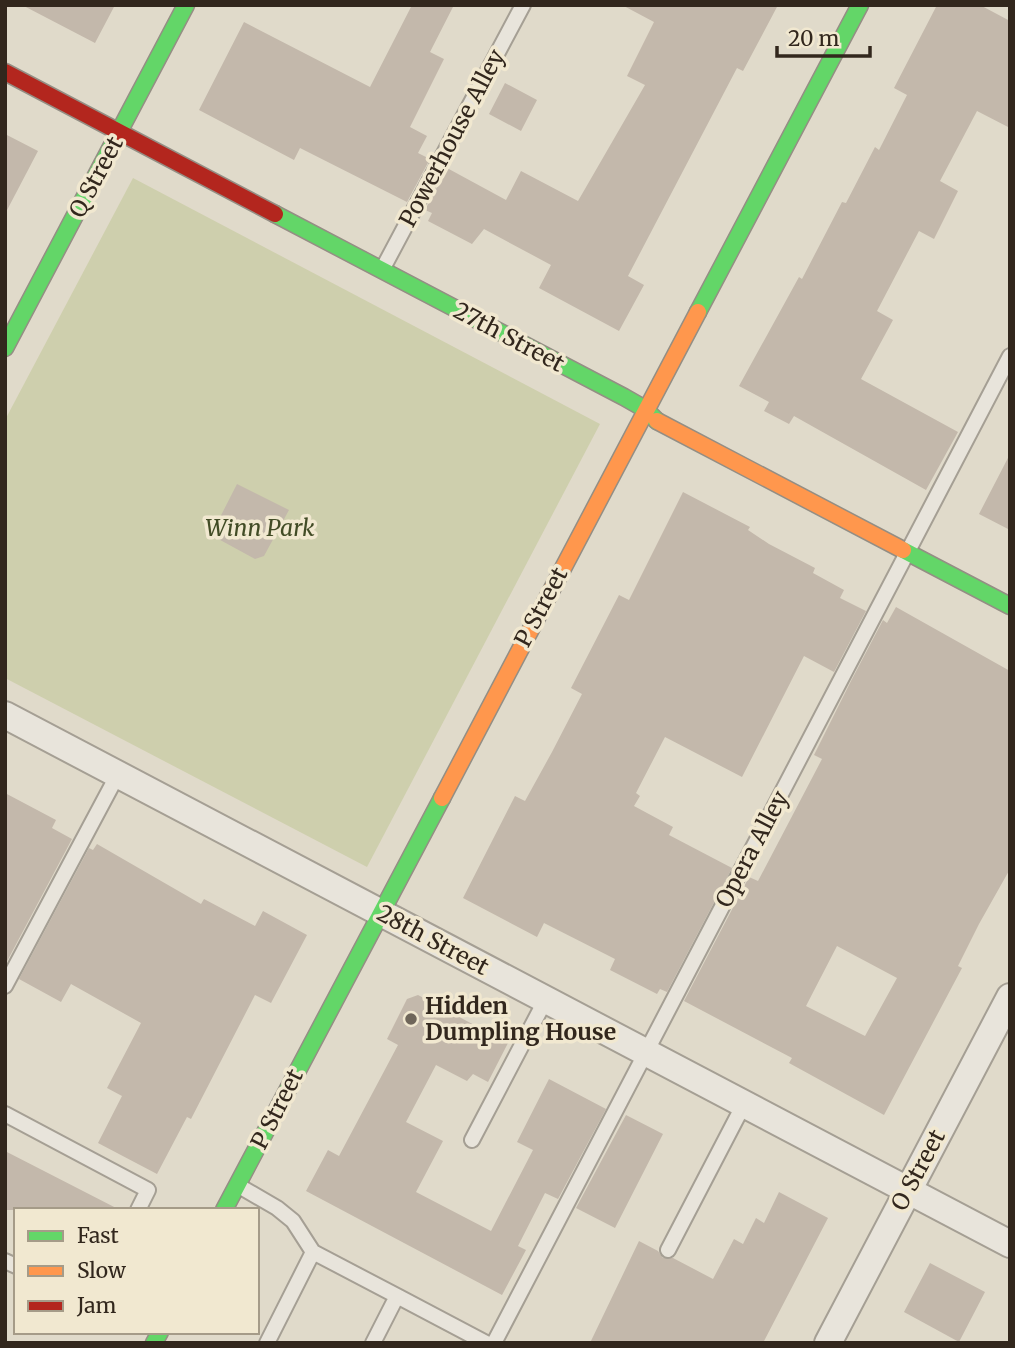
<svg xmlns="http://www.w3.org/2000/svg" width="1015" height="1348" viewBox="0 0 1015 1348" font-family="Merriweather,serif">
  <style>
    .green { fill: #cecfad }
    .building { fill: #c3b8ab; fill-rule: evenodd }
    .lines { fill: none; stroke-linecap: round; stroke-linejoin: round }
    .lane-casing { stroke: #a59f94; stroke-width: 18 }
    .street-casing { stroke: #a59f94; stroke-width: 30 }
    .fast-casing { stroke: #948e84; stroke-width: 19 }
    .slow-casing { stroke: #948e84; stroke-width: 19 }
    .jam-casing { stroke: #948e84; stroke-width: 19 }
    .lane { stroke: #e8e4db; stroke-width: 14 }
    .street { stroke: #e8e4db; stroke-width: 26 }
    .fast { stroke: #63d668; stroke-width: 16 }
    .slow { stroke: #ff974d; stroke-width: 16 }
    .jam { stroke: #b3261e; stroke-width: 16 }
    .poi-dot { fill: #6f665a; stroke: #f1e8d0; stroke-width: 2.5 }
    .labels { text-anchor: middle; stroke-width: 7; stroke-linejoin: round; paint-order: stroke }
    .street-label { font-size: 23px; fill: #32271d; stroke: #f1e8d0 }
    .park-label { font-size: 23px; font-style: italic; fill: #424c26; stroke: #f1e8d0 }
    .poi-label { font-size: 23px; font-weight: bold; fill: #32271d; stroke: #f1e8d0; text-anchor: start }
  </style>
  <rect width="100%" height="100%" fill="#e0daca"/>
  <path class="green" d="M 133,178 L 600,424 L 367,867 L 5,678 L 5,420 Z"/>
  <path class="building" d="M 22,5 L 115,5 L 95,43 Z
    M 412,5 L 454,5 L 430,52 L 444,59 L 410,127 L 427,136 L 418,153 L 430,159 L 407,202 L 300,148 L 294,160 L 199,110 L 244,22 L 370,87 Z
    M 622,5 L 778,5 L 743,71 L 737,68 L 628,276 L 644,285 L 619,331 L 539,288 L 551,265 L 484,229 L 472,244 L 428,221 L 432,213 L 425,210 L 447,168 L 506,200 L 521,171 L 578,201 L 645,85 L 627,76 L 654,22 Z
    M 937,5 L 980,5 L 1010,21 L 1010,128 L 977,111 L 940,181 L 958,191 L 934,239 L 919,231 L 877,311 L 893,320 L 861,379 L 958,432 L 926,490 L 794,416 L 789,424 L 764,411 L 769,402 L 739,386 L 799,277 L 802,279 L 842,202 L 846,203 L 875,147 L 879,150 L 907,95 L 894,88 Z
    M 505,83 L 537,100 L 521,131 L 489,114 Z
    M 5,134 L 38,151 L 5,214 Z
    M 1010,454 L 1010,530 L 979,514 Z
    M 237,484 L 289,510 L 264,556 L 255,559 L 211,535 Z
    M 683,492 L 750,527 L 748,530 L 769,544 L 815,568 L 813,573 L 844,590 L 840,598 L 866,611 L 834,672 L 804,656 L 742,777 L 665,737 L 636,793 L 640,796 L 634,806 L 673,827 L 669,835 L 732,868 L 667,992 L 660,989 L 657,994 L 610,970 L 615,959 L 544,923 L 537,937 L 463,898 L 515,796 L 525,801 L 552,752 L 582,694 L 571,688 L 619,595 L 629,600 Z
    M 896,607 L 1010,671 L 1010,869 L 979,924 L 958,966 L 962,968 L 884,1115 L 789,1063 L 792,1058 L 684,1001 L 749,877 L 758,881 L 822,759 L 814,755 L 851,681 L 883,620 L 887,623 ZM 837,946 L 897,978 L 865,1036 L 806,1006 Z
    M 5,793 L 56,820 L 52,828 L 72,839 L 5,965 Z
    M 97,844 L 201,904 L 204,899 L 255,926 L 263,911 L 307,935 L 271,1003 L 255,995 L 191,1119 L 187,1117 L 157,1174 L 98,1143 L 122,1096 L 107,1088 L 141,1023 L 71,984 L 61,1002 L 19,979 L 89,848 L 93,850 Z
    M 418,995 L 508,1043 L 488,1082 L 473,1074 L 467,1081 L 436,1065 L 406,1122 L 443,1141 L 416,1192 L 491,1231 L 533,1150 L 517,1142 L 549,1079 L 606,1109 L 558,1199 L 545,1193 L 518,1246 L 526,1250 L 502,1295 L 306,1191 L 328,1150 L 339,1156 L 398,1045 L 387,1039 L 407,999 Z
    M 626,1115 L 663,1134 L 615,1228 L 576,1208 Z
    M 5,1151 L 120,1210 L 5,1210 Z
    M 779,1192 L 828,1218 L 763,1343 L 590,1343 L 639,1241 L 658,1251 L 663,1258 L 673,1258 L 713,1279 L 734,1239 L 743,1244 L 756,1218 L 764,1223 Z
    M 930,1263 L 985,1292 L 959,1342 L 904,1312 Z"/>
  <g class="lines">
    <defs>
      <path id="lane" d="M 382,270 L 523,5
        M 5,986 L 118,774
        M 5,1114 L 148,1190 L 138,1210
        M 472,1140 L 546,999
        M 239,1186 L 277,1208 L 293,1221 L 313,1252 L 397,1296
        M 668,1250 L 744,1104
        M 5,1261 L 16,1266
        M 267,1343 L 313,1252
        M 373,1343 L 397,1296 L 486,1343
        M 494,1343 L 1010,356"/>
      <path id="street" d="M 5,715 L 1010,1244
        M 828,1343 L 1010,997"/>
      <path id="fast" d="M 275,214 L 624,397 L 645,409 L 657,421
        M 698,312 L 860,5
        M 5,348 L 186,5
        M 903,550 L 1010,606
        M 224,1210 L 442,798
        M 154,1343 L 160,1332"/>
      <path id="slow" d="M 657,421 L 903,550
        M 442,798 L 698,312"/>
      <path id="jam" d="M 5,72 L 275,214"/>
    </defs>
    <use href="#lane" class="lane-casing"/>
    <use href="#street" class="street-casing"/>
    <use href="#fast" class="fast-casing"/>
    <use href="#slow" class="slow-casing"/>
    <use href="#jam" class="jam-casing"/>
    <use href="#lane" class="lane"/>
    <use href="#street" class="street"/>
    <use href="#fast" class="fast"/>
    <use href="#slow" class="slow"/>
    <use href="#jam" class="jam"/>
  </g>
  <circle class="poi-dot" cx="411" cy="1019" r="7"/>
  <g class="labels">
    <g class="street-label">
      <text transform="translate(452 138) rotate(-62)" y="8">Powerhouse Alley</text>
      <text transform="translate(96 177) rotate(-62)" y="8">Q Street</text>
      <text transform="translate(509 337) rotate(28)" y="8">27th Street</text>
      <text transform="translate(541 607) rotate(-62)" y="8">P Street</text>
      <text transform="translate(752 849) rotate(-62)" y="8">Opera Alley</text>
      <text transform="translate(433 940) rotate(28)" y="8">28th Street</text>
      <text transform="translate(277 1109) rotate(-63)" y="8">P Street</text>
      <text transform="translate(918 1170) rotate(-62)" y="8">O Street</text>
    </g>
    <g class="park-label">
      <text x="260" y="536">Winn Park</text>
    </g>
    <g class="poi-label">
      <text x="425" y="1014">Hidden<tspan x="425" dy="26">Dumpling House</tspan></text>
    </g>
  </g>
  <rect width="1015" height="1348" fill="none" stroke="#32271d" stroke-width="14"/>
  <rect x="14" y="1208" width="245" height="126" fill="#f1e8d0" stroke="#a59b88" stroke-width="2"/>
  <rect x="28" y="1231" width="35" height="10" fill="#63d668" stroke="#a59b88" stroke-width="2"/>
  <text x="77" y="1243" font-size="21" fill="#32271d">Fast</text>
  <rect x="28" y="1266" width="35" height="10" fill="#ff974d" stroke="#a59b88" stroke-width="2"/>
  <text x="77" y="1278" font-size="21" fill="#32271d">Slow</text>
  <rect x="28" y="1301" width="35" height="10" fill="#b3261e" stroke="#a59b88" stroke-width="2"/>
  <text x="77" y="1313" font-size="21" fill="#32271d">Jam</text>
  <path d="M777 46v10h93v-10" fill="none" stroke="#32271d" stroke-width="3.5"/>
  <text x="788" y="46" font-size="21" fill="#32271d" stroke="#f1e8d0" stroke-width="5" paint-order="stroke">20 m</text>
</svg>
